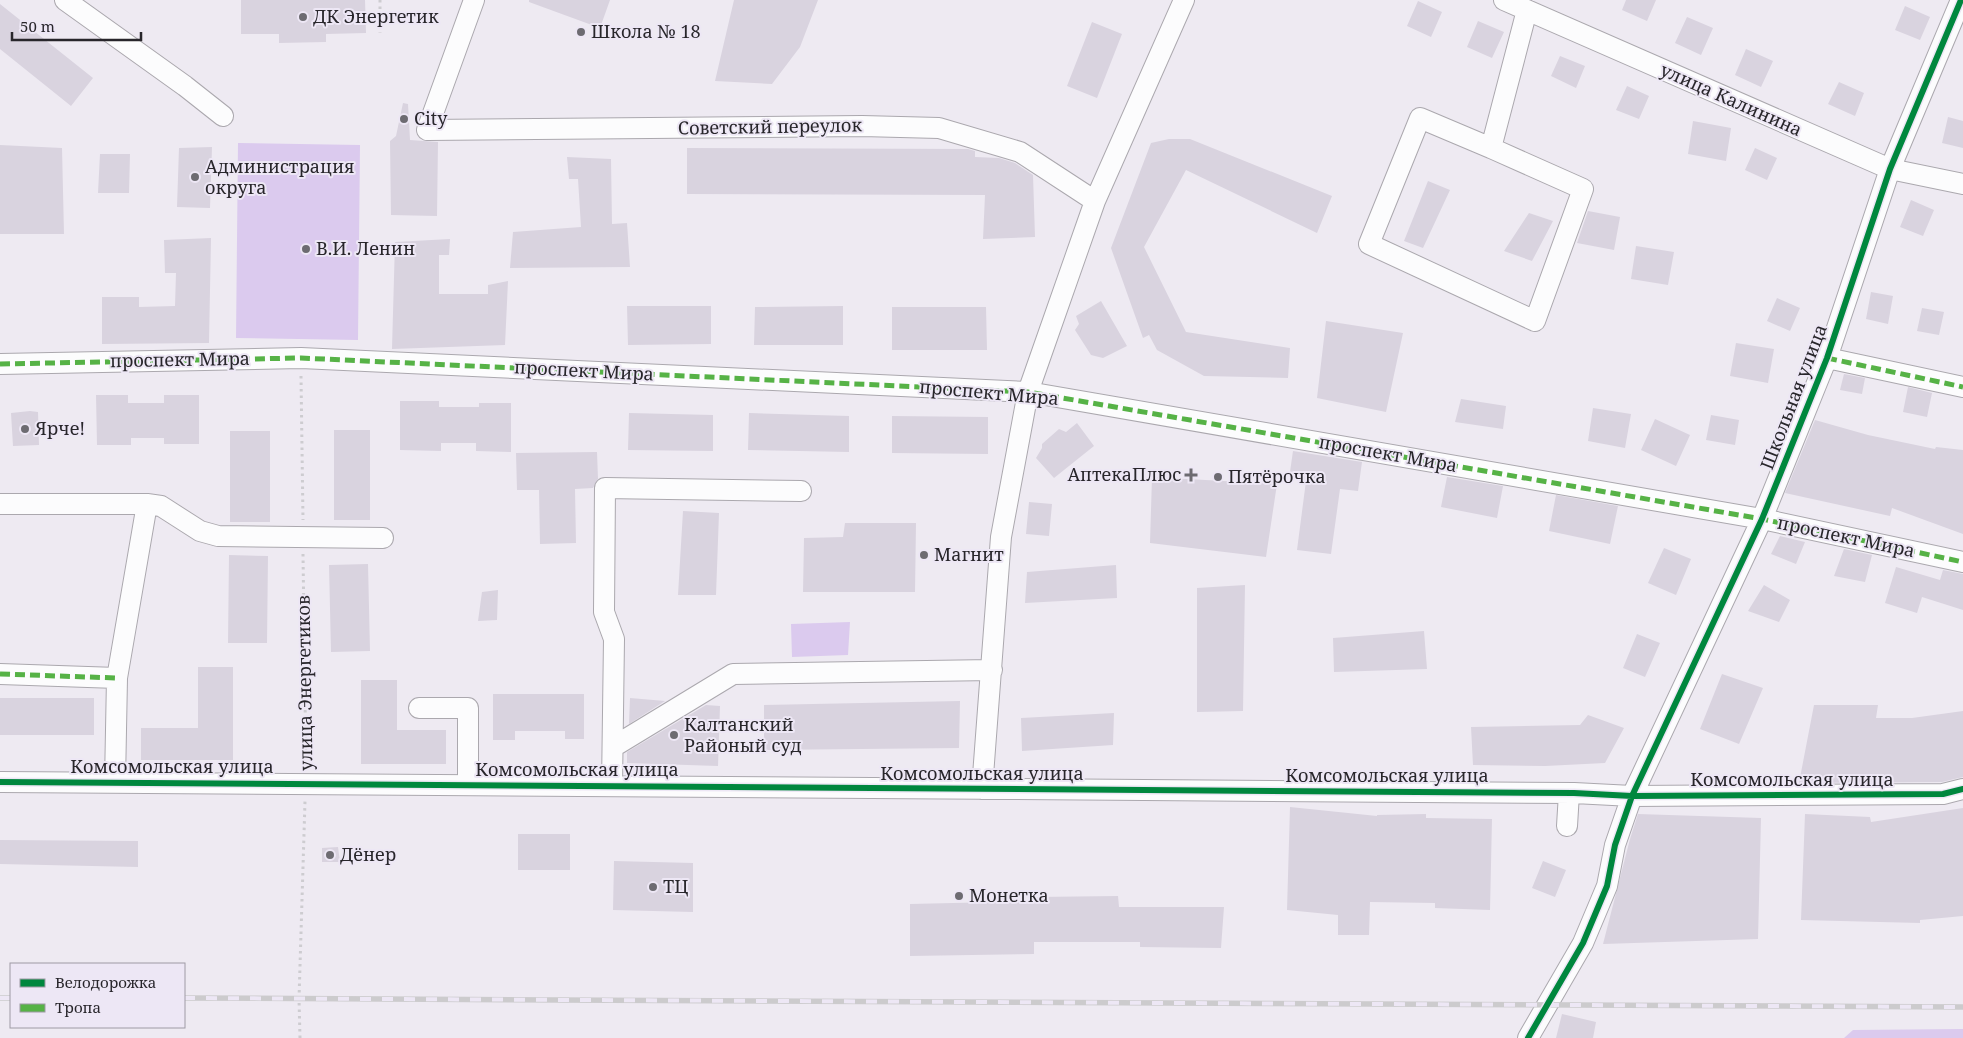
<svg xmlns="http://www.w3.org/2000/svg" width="1963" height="1038" viewBox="0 0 1963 1038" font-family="'Noto Serif',serif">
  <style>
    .green { fill: #dbcaee }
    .building { fill: #d9d3df }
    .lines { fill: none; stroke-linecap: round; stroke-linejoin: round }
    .minor-casing { stroke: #aba8ae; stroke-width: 22 }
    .path { stroke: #cdccd0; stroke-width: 3; stroke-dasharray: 2.5 4; stroke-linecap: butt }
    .minor { stroke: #fcfcfd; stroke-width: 20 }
    .rail-casing { stroke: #cccbcd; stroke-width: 5.5 }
    .rail { stroke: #ede7f5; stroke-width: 4; stroke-dasharray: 11; stroke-linecap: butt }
    .quiet { stroke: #56b246; stroke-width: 5; stroke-dasharray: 10 5; stroke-linecap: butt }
    .cycleway-casing { stroke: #ede7f5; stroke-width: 9 }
    .cycleway { stroke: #00873e; stroke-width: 6 }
    .poi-dot { fill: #6d6b71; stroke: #ede7f5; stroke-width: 2 }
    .labels { text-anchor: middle; stroke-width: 4; stroke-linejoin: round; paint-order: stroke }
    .poi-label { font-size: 18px; fill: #28262b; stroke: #ede7f5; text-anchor: start }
    .street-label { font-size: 18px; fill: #28262b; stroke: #ede7f5 }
  </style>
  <rect width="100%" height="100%" fill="#eeeaf2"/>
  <path class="green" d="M 238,143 L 360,145 L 358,340 L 236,338 Z
    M 850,622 L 848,655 L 792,657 L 791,624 Z
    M 1963,1029 L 1963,1038 L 1844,1038 L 1853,1030 Z"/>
  <path class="building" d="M 241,0 L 365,0 L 366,33 L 326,34 L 326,42 L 279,43 L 279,34 L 241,34 Z
    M 529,0 L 610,0 L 600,28 L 529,2 Z
    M 734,0 L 818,0 L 800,47 L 772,84 L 715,81 Z
    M 1626,0 L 1656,0 L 1647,21 L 1622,10 Z
    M 1418,1 L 1442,12 L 1431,37 L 1407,26 Z
    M 0,4 L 93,78 L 71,106 L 0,49 Z
    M 1905,6 L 1930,17 L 1920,40 L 1895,30 Z
    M 1687,17 L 1713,28 L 1701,55 L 1675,43 Z
    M 1478,21 L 1504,32 L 1492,58 L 1467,47 Z
    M 1092,22 L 1122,34 L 1097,98 L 1067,86 Z
    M 1746,49 L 1773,61 L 1761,87 L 1735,75 Z
    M 1560,56 L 1585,66 L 1576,88 L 1551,76 Z
    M 1839,82 L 1864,93 L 1855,116 L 1828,104 Z
    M 1627,86 L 1649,96 L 1639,119 L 1616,110 Z
    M 403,103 L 408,104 L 410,140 L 438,142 L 437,216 L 391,215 L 390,141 L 396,136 Z
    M 1948,117 L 1963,121 L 1963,148 L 1942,143 Z
    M 1693,121 L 1731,128 L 1726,161 L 1688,154 Z
    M 1169,139 L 1190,139 L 1332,196 L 1317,233 L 1186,170 L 1144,247 L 1186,332 L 1290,348 L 1288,378 L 1204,376 L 1157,350 L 1149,335 L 1143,338 L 1111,248 L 1151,143 Z
    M 0,145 L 62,148 L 64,234 L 0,234 Z
    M 212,147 L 210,208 L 177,207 L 179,148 Z
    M 687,148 L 968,149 L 975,151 L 975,157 L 999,158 L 1015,163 L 1033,175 L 1035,237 L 983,239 L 985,195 L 687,194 Z
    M 1755,148 L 1777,158 L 1767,180 L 1745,170 Z
    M 100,154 L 130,154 L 129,193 L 98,193 Z
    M 567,157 L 611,159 L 612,224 L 627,223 L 630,267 L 510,268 L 513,232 L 581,227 L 578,179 L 569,179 Z
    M 1428,181 L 1450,190 L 1423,248 L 1404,241 Z
    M 1911,200 L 1934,210 L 1923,236 L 1900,227 Z
    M 1588,211 L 1620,217 L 1614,250 L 1577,243 Z
    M 1529,213 L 1553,221 L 1532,261 L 1504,251 Z
    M 211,238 L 209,343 L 102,344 L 102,297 L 139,297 L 139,307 L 175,306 L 176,273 L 165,273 L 164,240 Z
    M 450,239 L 449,255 L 439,255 L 439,294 L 488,294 L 488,285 L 508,281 L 505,345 L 392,349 L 395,242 Z
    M 1636,246 L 1674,252 L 1668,285 L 1631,279 Z
    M 1871,292 L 1893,296 L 1888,324 L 1866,319 Z
    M 1777,298 L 1800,308 L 1790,331 L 1767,321 Z
    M 1101,301 L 1127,346 L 1103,358 L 1091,355 L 1075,330 L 1079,324 L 1076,316 Z
    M 627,306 L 711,306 L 711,344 L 628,345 Z
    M 843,306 L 843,345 L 754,345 L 755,307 Z
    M 892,307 L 986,307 L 987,350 L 892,350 Z
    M 1922,308 L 1944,312 L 1939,335 L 1917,331 Z
    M 1326,321 L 1403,333 L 1386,412 L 1317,398 Z
    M 1736,343 L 1774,349 L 1768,383 L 1730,376 Z
    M 1844,374 L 1865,378 L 1862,394 L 1840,390 Z
    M 1908,387 L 1932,393 L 1927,417 L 1903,412 Z
    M 96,395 L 128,395 L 128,403 L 164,403 L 164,395 L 199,395 L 199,444 L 164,444 L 164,438 L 131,438 L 131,445 L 97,445 Z
    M 1461,399 L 1506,406 L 1503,429 L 1455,422 Z
    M 400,401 L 439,401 L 439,407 L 479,407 L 479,403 L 511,403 L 511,452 L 476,451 L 476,443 L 441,443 L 441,451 L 400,450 Z
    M 1593,408 L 1631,414 L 1625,448 L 1588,441 Z
    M 30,411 L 38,412 L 39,445 L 13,446 L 11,413 Z
    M 629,413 L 713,415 L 713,451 L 628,450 Z
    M 749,413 L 849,416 L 849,452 L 748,450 Z
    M 1711,415 L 1739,420 L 1735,445 L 1706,440 Z
    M 892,416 L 988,417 L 988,454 L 892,453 Z
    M 1655,419 L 1690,435 L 1676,466 L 1641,450 Z
    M 1815,420 L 1868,435 L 1935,449 L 1936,447 L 1963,450 L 1963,534 L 1892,508 L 1890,516 L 1785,493 Z
    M 1077,423 L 1094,446 L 1054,478 L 1036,458 L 1042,448 L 1042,444 L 1059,429 L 1066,432 Z
    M 334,430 L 370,430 L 370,520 L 334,520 Z
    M 230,431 L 270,431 L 270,522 L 230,522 Z
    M 1293,451 L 1362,462 L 1358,491 L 1340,489 L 1331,554 L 1297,550 L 1306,481 L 1289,479 Z
    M 597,452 L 598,479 L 593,488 L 575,489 L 576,543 L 540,544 L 539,490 L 517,490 L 516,453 Z
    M 1152,477 L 1277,484 L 1266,557 L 1150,543 Z
    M 1447,477 L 1503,486 L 1497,518 L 1441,507 Z
    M 1556,495 L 1618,506 L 1610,544 L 1549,531 Z
    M 1029,502 L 1052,504 L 1049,536 L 1026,534 Z
    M 683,511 L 719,513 L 716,595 L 678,595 Z
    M 845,523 L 916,523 L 915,592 L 803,592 L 804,538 L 843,537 Z
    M 1780,536 L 1805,542 L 1796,564 L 1771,554 Z
    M 1664,548 L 1691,559 L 1676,595 L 1648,583 Z
    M 1844,549 L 1872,555 L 1865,582 L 1834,576 Z
    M 229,555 L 268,556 L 267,643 L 228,643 Z
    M 368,564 L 370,651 L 331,652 L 329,565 Z
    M 1116,565 L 1117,598 L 1025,603 L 1027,572 Z
    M 1896,567 L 1940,580 L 1943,570 L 1963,574 L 1963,610 L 1922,597 L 1917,613 L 1885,603 Z
    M 1245,585 L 1243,711 L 1197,712 L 1197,588 Z
    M 1764,585 L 1790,600 L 1779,622 L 1748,611 Z
    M 498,590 L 497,620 L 478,621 L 482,592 Z
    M 1424,631 L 1427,669 L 1334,672 L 1333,638 Z
    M 1637,634 L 1660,643 L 1645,677 L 1623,668 Z
    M 198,667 L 233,667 L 233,760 L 141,760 L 141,728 L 198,728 Z
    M 1722,674 L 1763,688 L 1739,744 L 1700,729 Z
    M 361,680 L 397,680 L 397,730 L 446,730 L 446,764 L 361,764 Z
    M 493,694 L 584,694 L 584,739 L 565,739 L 565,731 L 515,731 L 515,740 L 493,740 Z
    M 0,698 L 94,698 L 94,735 L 0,735 Z
    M 630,698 L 665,701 L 629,724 Z
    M 960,701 L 959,748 L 764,750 L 764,705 Z
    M 706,705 L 720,706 L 718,766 L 627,763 L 627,752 Z
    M 1814,705 L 1878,705 L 1876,718 L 1912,718 L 1963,711 L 1963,777 L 1942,782 L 1799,783 Z
    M 1114,713 L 1113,745 L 1022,751 L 1021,718 Z
    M 1588,715 L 1624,728 L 1605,763 L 1545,766 L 1473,765 L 1471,727 L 1580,725 Z
    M 1290,807 L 1377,816 L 1377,815 L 1426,814 L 1426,818 L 1492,819 L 1490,910 L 1435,908 L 1435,903 L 1370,902 L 1369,935 L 1338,935 L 1338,915 L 1287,910 Z
    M 1963,808 L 1963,916 L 1920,920 L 1920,923 L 1801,920 L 1805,814 L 1870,817 L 1871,822 Z
    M 1638,814 L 1761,818 L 1758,939 L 1603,944 L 1630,839 Z
    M 518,834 L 570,834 L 570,870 L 518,870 Z
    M 0,840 L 138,841 L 138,867 L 0,864 Z
    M 338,847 L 340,862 L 322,862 L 322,848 Z
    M 614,861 L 693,863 L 693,912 L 613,910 Z
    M 1543,861 L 1566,870 L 1555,897 L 1532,888 Z
    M 1118,896 L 1119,907 L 1224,907 L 1221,948 L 1140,947 L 1140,942 L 1034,942 L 1034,954 L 910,956 L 910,904 L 1036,901 L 1036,897 Z
    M 1562,1014 L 1596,1022 L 1593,1038 L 1556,1038 Z"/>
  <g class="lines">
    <defs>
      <path id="minor" d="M 65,0 L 185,86 L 223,116
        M 474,0 L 427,130 L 862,126 L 939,128 L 1020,152 L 1095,201
        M 1504,0 L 1890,169 L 1963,184
        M 1491,148 L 1583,189 L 1535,321 L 1369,244 L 1420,118 L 1491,148 L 1527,10
        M 1827,358 L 1963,387
        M 0,364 L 301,358 L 1028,392 L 1762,519 L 1963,562
        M 0,504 L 147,504 L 161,506 L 200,531 L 218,536 L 383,538
        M 0,674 L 117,678
        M 419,708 L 468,708 L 468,784
        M 613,747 L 733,674 L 992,670
        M 0,782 L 1574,793 L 1632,796 L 1943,794 L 1963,789
        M 115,782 L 117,678 L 147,504
        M 612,786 L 614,639 L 604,612 L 605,488 L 801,491
        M 982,789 L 1001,537 L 1028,392 L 1095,201 L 1184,0
        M 1567,826 L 1569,793
        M 1528,1038 L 1583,943 L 1607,886 L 1615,845 L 1632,796 L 1762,519 L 1827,358 L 1890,169 L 1961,0"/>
    </defs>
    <use href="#minor" class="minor-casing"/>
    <path class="path" d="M 380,0 L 380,33
      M 301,376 L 303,520
      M 303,554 L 306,768
      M 300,1038 L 299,999 L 305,801"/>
    <use href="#minor" class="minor"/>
    <defs>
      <path id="rail" d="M 0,998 L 11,998
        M 184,998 L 1963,1007"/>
    </defs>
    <use href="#rail" class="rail-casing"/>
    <use href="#rail" class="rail"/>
    <path class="quiet" d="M 1827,358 L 1963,387
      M 0,364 L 301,358 L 1028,392 L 1762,519 L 1963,562
      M 0,674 L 117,678"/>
    <defs>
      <path id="cycleway" d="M 0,782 L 1574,793 L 1632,796 L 1943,794 L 1963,789
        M 1528,1038 L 1583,943 L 1607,886 L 1615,845 L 1632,796 L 1762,519 L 1827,358 L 1890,169 L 1961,0"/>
    </defs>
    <use href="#cycleway" class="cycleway-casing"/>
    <use href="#cycleway" class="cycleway"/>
  </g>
  <g class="poi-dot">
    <circle cx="303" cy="17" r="5"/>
    <circle cx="581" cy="32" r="5"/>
    <circle cx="404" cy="119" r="5"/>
    <circle cx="195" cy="177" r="5"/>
    <circle cx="306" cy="249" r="5"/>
    <circle cx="25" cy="429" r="5"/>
    <path d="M1188.5 467.5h5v5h5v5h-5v5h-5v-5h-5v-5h5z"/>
    <circle cx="1218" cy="477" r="5"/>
    <circle cx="924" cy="555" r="5"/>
    <circle cx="674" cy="735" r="5"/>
    <circle cx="330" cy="855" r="5"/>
    <circle cx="653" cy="887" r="5"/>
    <circle cx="959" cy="896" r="5"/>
  </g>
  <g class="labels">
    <g class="poi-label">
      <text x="313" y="23">ДК Энергетик</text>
      <text x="591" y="38">Школа № 18</text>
      <text x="414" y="125">City</text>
      <text x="205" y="173">Администрация<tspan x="205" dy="21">округа</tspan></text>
      <text x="316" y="255">В.И. Ленин</text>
      <text x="35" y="435">Ярче!</text>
      <text x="1181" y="481" text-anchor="end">АптекаПлюс</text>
      <text x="1228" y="483">Пятёрочка</text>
      <text x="934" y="561">Магнит</text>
      <text x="684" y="731">Калтанский<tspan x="684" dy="21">Районый суд</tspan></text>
      <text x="340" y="861">Дёнер</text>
      <text x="663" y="893">ТЦ</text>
      <text x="969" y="902">Монетка</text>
    </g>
    <g class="street-label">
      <text transform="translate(1731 100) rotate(24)" y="6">улица Калинина</text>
      <text transform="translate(770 127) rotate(-1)" y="6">Советский переулок</text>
      <text transform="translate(180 360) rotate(-1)" y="6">проспект Мира</text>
      <text transform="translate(584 371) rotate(3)" y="6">проспект Мира</text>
      <text transform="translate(989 393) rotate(5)" y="6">проспект Мира</text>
      <text transform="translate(1794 397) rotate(-69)" y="6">Школьная улица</text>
      <text transform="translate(1388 454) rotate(10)" y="6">проспект Мира</text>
      <text transform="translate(1846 537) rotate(12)" y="6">проспект Мира</text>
      <text transform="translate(305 683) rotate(-91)" y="6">улица Энергетиков</text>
      <text x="172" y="773">Комсомольская улица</text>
      <text x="577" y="776">Комсомольская улица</text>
      <text x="982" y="780">Комсомольская улица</text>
      <text x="1387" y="782">Комсомольская улица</text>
      <text x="1792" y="786">Комсомольская улица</text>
    </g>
  </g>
  <rect x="10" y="963" width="175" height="65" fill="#ede7f5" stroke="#9e9aa4"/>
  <rect x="20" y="979" width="25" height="8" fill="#00873e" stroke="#9e9aa4"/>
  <text x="55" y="988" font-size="15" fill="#28262b">Велодорожка</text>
  <rect x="20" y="1004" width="25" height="8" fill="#56b246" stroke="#9e9aa4"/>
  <text x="55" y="1013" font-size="15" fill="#28262b">Тропа</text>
  <path d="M12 32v8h129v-8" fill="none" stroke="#28262b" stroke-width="2.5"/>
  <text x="20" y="32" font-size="15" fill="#28262b" stroke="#ede7f5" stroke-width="4" paint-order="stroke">50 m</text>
</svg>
